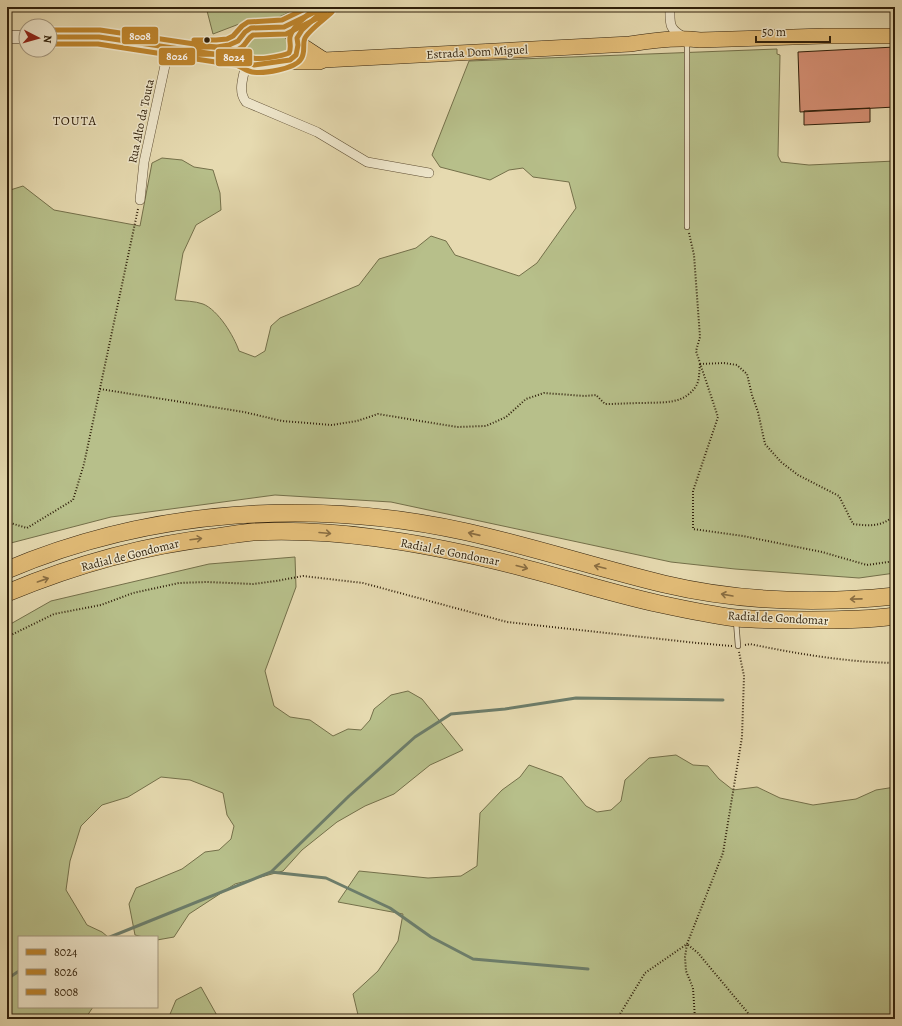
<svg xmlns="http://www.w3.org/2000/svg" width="902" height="1026" viewBox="0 0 902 1026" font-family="Alegreya,serif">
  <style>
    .green { fill: #b7bf8a; stroke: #74704a }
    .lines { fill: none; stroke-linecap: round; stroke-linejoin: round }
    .stream { stroke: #6d7d6a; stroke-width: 3 }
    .building { fill: #d58f74; stroke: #30200b }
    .lane-casing { stroke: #5e4e34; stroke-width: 6 }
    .street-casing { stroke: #5e4e34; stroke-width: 10 }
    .secondary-casing { stroke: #30200b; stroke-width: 14 }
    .primary-casing { stroke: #30200b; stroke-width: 16 }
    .highway-casing { stroke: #30200b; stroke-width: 18 }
    .path { stroke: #30200b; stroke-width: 2; stroke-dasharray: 1 2; stroke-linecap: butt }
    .lane { stroke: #efe7cc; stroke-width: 4.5 }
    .street { stroke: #efe7cc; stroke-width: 9 }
    .secondary { stroke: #efe7cc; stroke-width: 13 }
    .primary { stroke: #e3bd78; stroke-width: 15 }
    .highway { stroke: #e3bd78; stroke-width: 17 }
    .bus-1-casing { stroke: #efe7cc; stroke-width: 8 }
    .bus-2-casing { stroke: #efe7cc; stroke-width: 8 }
    .bus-3-casing { stroke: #efe7cc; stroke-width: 8 }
    .bus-1 { stroke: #be852d; stroke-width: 5 }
    .bus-2 { stroke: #be852d; stroke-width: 5 }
    .bus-3 { stroke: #be852d; stroke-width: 5 }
    .oneway { stroke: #8a6e42 }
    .bus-dot { fill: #30200b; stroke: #efe7cc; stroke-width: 1.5 }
    .labels { text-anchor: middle; stroke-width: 3; stroke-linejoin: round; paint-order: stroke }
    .street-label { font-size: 12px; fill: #30200b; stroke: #efe7cc }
    .neighbourhood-label { font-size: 13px; letter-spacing: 1px; fill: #30200b; stroke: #efe7cc }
    .line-badge { stroke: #efe7cc; stroke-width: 1.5 }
    .badge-label { font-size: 11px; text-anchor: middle; font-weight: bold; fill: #fff }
  </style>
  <rect width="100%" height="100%" fill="#e6dab0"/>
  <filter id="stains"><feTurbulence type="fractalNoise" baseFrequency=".005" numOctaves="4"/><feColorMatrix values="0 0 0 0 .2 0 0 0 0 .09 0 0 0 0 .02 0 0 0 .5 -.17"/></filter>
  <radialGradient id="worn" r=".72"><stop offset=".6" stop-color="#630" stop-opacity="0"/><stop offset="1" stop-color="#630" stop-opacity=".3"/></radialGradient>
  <path class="green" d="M 206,7 L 301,7 L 279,17 L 247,21 L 213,34 Z
    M 279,34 C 289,37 293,51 282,56 C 275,59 260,59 252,58 L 246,52 C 245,45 245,41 250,36 Z
    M 777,49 L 777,54 L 780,55 L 778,156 L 781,162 L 809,165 L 895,161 L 895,573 L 859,578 L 735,569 L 671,562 L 391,502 L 275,495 L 111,517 L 7,544 L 7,191 L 23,186 L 54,210 L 140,226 L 152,163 L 162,158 L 182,160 L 194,167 L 213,170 L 220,193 L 221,210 L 196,225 L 183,253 L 175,300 C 184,301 195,301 203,304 C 218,310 234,336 239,351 L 255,357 L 265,351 L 271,326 L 280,318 L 359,285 L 379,259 L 416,248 L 431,236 L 446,241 L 455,255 L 519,276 L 537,263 L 576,208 L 569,182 L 533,177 L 523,168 L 509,170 L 490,180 L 440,167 L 432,155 L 469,61 Z
    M 295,557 L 296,587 L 265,671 L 274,706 L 290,717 L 310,720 L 333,736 L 348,729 L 361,730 L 370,720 L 374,709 L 391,695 L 408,691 L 422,699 L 463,750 L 430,765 L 394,794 L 365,806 L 337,822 L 302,850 L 283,871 L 235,884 L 189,914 L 174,937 L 157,940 L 157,937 L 143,937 L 135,935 L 129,904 L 136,888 L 182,869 L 205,852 L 219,850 L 231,839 L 234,826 L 227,815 L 223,793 L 190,780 L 161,777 L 128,797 L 102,805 L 81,826 L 70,861 L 66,890 L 87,925 L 102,932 L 108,937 L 19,937 L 19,1007 L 93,1007 L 85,1019 L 7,1019 L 7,626 L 51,601 L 209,564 Z
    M 676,755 L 693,765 L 708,766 L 719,779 L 733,790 L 757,787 L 780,798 L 813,805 L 856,799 L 876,790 L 895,787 L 895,1019 L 359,1019 L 353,994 L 378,971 L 398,941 L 403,914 L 338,902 L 359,871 L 428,878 L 461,876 L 477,866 L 480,813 L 502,790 L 520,777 L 529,765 L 562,777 L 586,806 L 597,812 L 611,810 L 621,801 L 625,780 L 649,758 Z
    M 201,987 L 219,1019 L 168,1019 L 176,1000 Z"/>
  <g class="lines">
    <path class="stream" d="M 271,872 L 326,878 L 390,908 L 431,937 L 473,959 L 588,969
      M 110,937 L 271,872 L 349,796 L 415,737 L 451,714 L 505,709 L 576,698 L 723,700
      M 7,979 L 19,971"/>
  </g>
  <path class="building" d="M 895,47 L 895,107 L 800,112 L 798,52 Z
    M 892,107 L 895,107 L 895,125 L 893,126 Z
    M 870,108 L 870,122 L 804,125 L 804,111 Z"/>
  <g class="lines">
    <defs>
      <path id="lane" d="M 687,46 L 687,227
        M 736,621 L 738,646"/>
      <path id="street" d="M 670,7 C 670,23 668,29 684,37
        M 246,63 C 244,76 237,91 246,102 L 317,132 L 367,162 L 429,173
        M 140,200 L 144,162 L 169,47"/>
      <path id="secondary" d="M 272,26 C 278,26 285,26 290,29 C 299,34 301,51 294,59 C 288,64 253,66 246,63 C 241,60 238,52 238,47 C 237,26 257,27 272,26 Z
        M 284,27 L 325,7
        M 7,37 L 26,37
        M 50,37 L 99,37 L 242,59
        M 204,47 C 217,46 228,47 239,40"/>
      <path id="primary" d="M 298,43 L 324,60
        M 286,62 L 319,62 L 324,60 L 630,44 C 654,40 677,37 700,40 L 824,36 L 895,36"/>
      <path id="highway" d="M 7,570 C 151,509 314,498 467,532 C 533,547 598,568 664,584 C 740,602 818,604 895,596
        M 7,593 C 74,565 145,545 217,537 C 229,535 241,533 253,532 C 335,528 417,542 497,561 C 552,574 605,592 660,604 C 683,609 712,615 736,618 C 760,620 785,620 809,620 C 838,620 866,620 895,616"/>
    </defs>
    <use href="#lane" class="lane-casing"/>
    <use href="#street" class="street-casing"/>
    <use href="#secondary" class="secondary-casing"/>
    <use href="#primary" class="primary-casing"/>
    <use href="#highway" class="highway-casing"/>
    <path class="path" d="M 689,233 L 694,255 L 700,337 L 696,351 L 718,417 L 693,491 L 693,529 L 743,536 L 822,552 L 867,565 L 895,561
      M 700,364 L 724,363 L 737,365 L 747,374 L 752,395 L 758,412 L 765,444 L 781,462 L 798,475 L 839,496 L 853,524 C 869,526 882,527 895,515
      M 100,389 L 244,412 L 282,421 L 332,425 L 357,421 L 378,414 L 457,427 L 486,426 L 506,417 L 526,399 L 544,393 L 585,396 L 596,395 L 605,404 C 618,404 630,403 643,403 C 663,402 684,405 696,386 C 700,380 699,370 700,364
      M 7,522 L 27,528 L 73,500 L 84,464 L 138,209
      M 7,637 L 54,614 L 101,605 L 133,593 L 179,583 L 207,582 L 253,584 L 276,581 L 303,576 L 363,583 L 507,622 L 697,643 L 732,646
      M 745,645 L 750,644 C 798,654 846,662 895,663
      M 617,1019 L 645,973 L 687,944 L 723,853 L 742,737 L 744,676 L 739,652
      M 695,1019 L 693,988 L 686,971 L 685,957 L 687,944 L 698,953 L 753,1019"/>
    <use href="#lane" class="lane"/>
    <use href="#street" class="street"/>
    <use href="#secondary" class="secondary"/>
    <use href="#primary" class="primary"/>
    <use href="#highway" class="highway"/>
    <defs>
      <path id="bus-1" d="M 50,37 L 99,37 L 234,57 L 254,65 L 290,60 L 296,55 L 298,45 L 297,38 L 302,30 L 327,7
        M 194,47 L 217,47 L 229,45 L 238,41 L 245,32 L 251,28 L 284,27 L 323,8"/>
      <path id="bus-2" d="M 50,44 L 98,44 L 235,65 C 241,66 246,71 252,72 C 263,74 295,69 301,59 C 306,52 302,44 305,38 C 309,30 325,19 332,12
        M 194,54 C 209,54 229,57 242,47 C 246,44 248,38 253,35 L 286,34 L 326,14"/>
      <path id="bus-3" d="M 50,30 L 100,30 L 235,50 C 242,52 247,56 253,58 C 260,60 282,56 289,53 C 292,47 289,42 290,37 C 293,25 308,15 317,7
        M 194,40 L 216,40 L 227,39 L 233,36 L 242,26 L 248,22 L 282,20 L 309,7"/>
    </defs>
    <use href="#bus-1" class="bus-1-casing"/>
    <use href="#bus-2" class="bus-2-casing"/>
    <use href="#bus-3" class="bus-3-casing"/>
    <use href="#bus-1" class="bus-1"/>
    <use href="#bus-2" class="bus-2"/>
    <use href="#bus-3" class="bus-3"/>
  </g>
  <defs><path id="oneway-shaft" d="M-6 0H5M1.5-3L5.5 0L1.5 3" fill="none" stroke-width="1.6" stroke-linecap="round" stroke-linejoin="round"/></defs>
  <g class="oneway">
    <use href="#oneway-shaft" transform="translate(325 533) rotate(5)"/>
    <use href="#oneway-shaft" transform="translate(474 534) rotate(-167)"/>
    <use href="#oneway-shaft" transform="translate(196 539) rotate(-7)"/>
    <use href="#oneway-shaft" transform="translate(522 567) rotate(15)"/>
    <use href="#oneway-shaft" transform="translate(600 567) rotate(-166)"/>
    <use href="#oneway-shaft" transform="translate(43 580) rotate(-19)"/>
    <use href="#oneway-shaft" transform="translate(727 595) rotate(-170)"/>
    <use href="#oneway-shaft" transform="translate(856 599) rotate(179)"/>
  </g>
  <circle class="bus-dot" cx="207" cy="40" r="3.5"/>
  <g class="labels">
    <g class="street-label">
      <text transform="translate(477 52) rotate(-3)" y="4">Estrada Dom Miguel</text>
      <text transform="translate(141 121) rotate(-78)" y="4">Rua Alto da Touta</text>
      <text transform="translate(450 552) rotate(11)" y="4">Radial de Gondomar</text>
      <text transform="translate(130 555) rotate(-14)" y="4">Radial de Gondomar</text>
      <text transform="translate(778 618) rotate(3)" y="4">Radial de Gondomar</text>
    </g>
    <g class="neighbourhood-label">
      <text x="75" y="125">TOUTA</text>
    </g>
  </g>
  <g class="line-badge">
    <rect x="121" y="26" width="38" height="19" rx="4" fill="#be852d"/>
    <rect x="158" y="47" width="38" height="19" rx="4" fill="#be852d"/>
    <rect x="215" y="48" width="38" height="19" rx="4" fill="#be852d"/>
  </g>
  <g class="badge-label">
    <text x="140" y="40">8008</text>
    <text x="177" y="60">8026</text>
    <text x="234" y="61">8024</text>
  </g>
  <rect width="902" height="1026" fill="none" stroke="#e6dab0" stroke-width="24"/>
  <rect x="8" y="8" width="886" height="1010" fill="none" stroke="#30200b" stroke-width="2"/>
  <rect x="12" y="12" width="878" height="1002" fill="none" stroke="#30200b"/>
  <rect x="18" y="936" width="140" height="72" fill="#efe7cc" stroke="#a3977f"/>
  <rect x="26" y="949" width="20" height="6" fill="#be852d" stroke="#a3977f"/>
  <text x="54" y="956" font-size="12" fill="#30200b">8024</text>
  <rect x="26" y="969" width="20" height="6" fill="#be852d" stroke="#a3977f"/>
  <text x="54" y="976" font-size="12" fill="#30200b">8026</text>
  <rect x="26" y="989" width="20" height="6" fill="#be852d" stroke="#a3977f"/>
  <text x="54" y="996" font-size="12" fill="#30200b">8008</text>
  <g transform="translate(38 38) rotate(96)"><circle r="19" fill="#efe7cc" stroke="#a3977f"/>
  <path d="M0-3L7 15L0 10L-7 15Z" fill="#8f2418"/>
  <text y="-6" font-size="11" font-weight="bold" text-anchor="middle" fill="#30200b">N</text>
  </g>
  <path d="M756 36v6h74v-6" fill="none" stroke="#30200b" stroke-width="2"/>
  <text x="762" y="36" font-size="12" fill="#30200b" stroke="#efe7cc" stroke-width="3" paint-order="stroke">50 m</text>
  <rect width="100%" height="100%" filter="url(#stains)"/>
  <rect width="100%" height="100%" fill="url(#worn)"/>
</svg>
